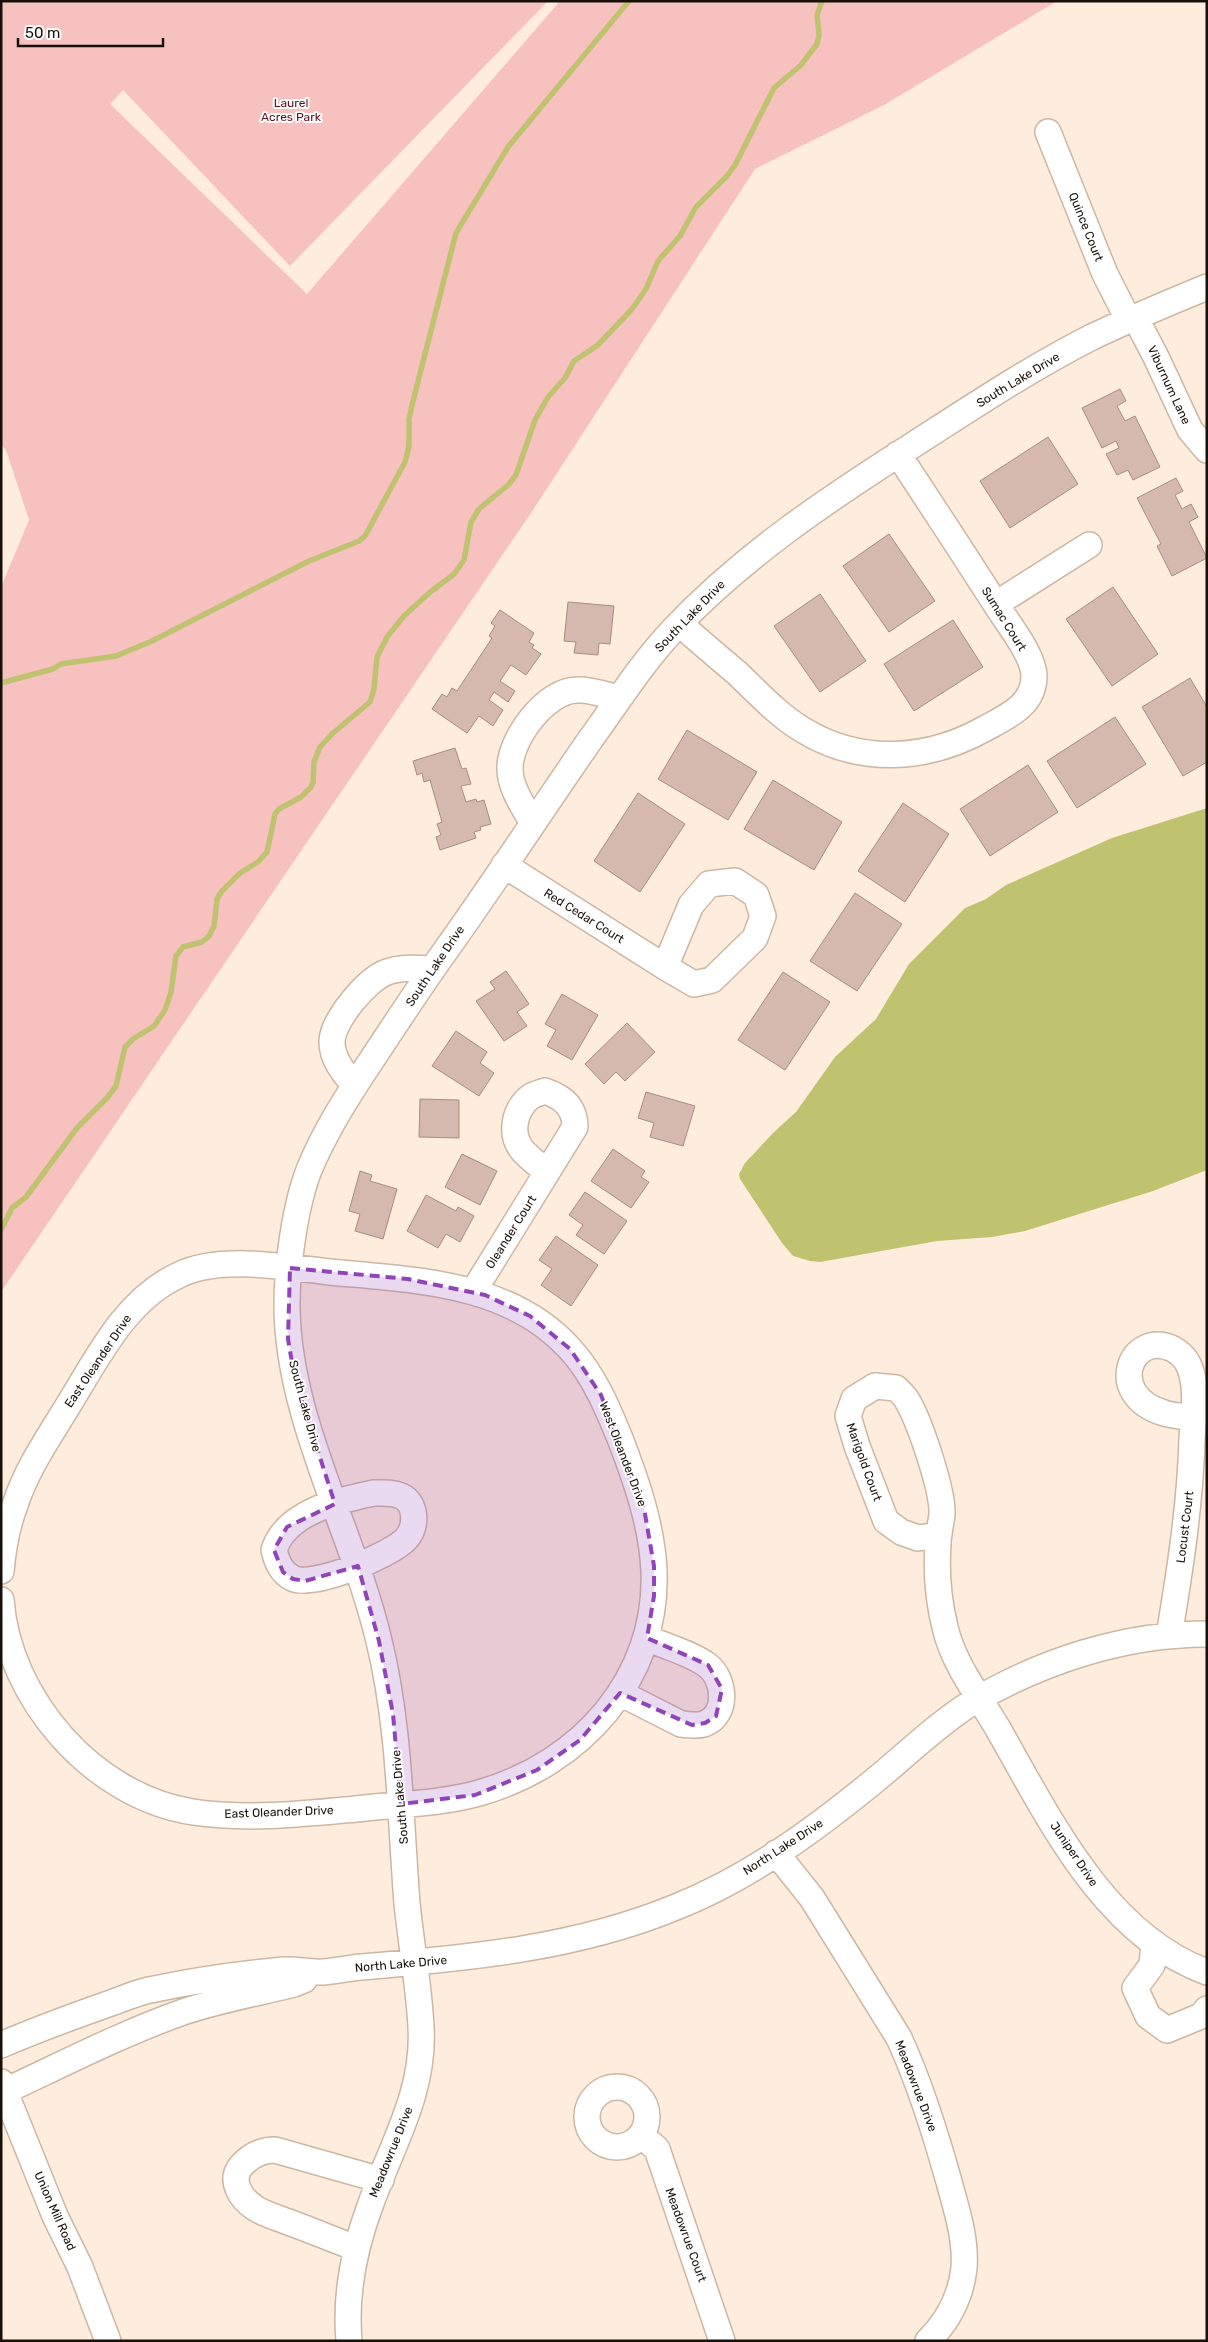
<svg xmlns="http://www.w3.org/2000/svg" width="1208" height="2342" viewBox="0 0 1208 2342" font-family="Rubik,sans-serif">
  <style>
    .green { fill: #f7c1c0 }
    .water { fill: #bfc36f }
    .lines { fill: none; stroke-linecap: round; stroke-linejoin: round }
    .stream { stroke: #bfc36f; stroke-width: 5.5 }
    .building { fill: #d5b9ae; stroke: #a78c81 }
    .minor-casing { stroke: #ccb7a4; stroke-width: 28 }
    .minor { stroke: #fff; stroke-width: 25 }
    .marked { fill: #8f45b8; fill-opacity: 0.2; stroke: #8f45b8; stroke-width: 4; stroke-dasharray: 10 6; stroke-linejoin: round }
    .labels { text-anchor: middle; stroke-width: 4; stroke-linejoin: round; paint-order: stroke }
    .park-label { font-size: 12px; fill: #5d0f19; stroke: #fff }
    .street-label { font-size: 12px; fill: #171009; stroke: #fff }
  </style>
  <rect width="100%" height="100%" fill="#feecdc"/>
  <path class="green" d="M 1,1 L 548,1 L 290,266 L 123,90 L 110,104 L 307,294 L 560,1 L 1057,1 L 884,105 L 755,169 L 533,510 L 1,1292 L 1,587 L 29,520 L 6,450 L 1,445 Z"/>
  <path class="water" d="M 1207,808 L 1207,1170 L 1153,1191 L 1025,1231 L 992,1237 L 937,1241 L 820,1262 L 810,1261 L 793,1256 L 782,1243 L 740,1179 L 739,1174 L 745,1163 L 774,1132 L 796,1112 L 835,1057 L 876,1019 L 909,964 L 965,908 L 986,899 L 1006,885 L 1112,838 Z"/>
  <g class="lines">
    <path class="stream" d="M 1,683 L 53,669 L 61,664 L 116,656 L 152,641 L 309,561 L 359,541 L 365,536 L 405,462 L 409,446 L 409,419 L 413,401 L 456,233 L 508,147 L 629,1
      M 1,1230 L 12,1208 L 26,1197 L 77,1128 L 107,1098 L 116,1086 L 125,1047 L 133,1039 L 154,1026 L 165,1010 L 171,992 L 176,956 L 183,947 L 202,942 L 209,936 L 214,926 L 217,899 L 222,891 L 240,873 L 258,862 L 267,852 L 275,814 L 279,809 L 301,797 L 311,787 L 313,782 L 314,762 L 320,747 L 333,733 L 370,702 L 374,689 L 377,657 L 387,637 L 404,616 L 429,593 L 454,574 L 464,560 L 471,522 L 479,509 L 509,484 L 516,475 L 535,420 L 548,397 L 565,378 L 574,361 L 598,345 L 632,309 L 646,289 L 658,261 L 680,236 L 696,207 L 727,176 L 735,165 L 774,88 L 801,65 L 817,44 L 819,35 L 817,15 L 822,1"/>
  </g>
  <path class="building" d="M 1120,389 L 1126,401 L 1117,406 L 1125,421 L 1135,416 L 1160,467 L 1133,480 L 1128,470 L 1117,475 L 1106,454 L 1119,448 L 1116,441 L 1102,448 L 1082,408 Z
    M 1048,437 L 1078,484 L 1010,528 L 980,481 Z
    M 1176,478 L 1183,491 L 1175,495 L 1182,509 L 1191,504 L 1198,517 L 1189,522 L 1207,558 L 1172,576 L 1157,546 L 1161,544 L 1137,498 Z
    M 889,534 L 935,601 L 889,632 L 843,566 Z
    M 1113,587 L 1158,654 L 1112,686 L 1066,619 Z
    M 820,594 L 866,661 L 820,692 L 774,626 Z
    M 568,602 L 614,606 L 610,644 L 599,643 L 598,655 L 574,653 L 576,642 L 564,641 Z
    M 500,610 L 534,633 L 529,642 L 534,645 L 532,648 L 541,654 L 526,675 L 511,665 L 500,681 L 515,691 L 508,702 L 494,692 L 489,700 L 503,710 L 493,726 L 479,716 L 467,733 L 432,709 L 442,694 L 447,697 L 452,688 L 457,691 L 492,638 L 489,636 L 495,626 L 491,623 Z
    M 953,620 L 983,667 L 914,711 L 884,664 Z
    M 1190,678 L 1207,707 L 1207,762 L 1183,776 L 1142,707 Z
    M 1115,717 L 1146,764 L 1077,808 L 1047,761 Z
    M 687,730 L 757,772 L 728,820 L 658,779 Z
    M 455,748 L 462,769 L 466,768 L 471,784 L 461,786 L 466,802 L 476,799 L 477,802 L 484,800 L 491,824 L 480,827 L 481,830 L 474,832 L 476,838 L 440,850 L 436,837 L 441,835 L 437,824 L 442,822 L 430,780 L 424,782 L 422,773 L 417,775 L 413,761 Z
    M 1028,765 L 1058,812 L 990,856 L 960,809 Z
    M 773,780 L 842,822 L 814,870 L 744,829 Z
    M 638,793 L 685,824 L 640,892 L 594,861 Z
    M 903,803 L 949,834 L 905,902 L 858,871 Z
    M 855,893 L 902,924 L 857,991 L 810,961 Z
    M 506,971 L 529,1004 L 517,1012 L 527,1026 L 504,1041 L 476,1001 L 495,989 L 490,982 Z
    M 783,972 L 830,1002 L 785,1070 L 738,1040 Z
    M 562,994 L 598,1015 L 572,1060 L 547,1046 L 556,1030 L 545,1024 Z
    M 627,1023 L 655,1052 L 625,1081 L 616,1072 L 604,1084 L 585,1064 Z
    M 456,1031 L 487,1052 L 480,1063 L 494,1073 L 479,1096 L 432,1066 Z
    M 646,1092 L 695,1106 L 683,1146 L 650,1137 L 654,1123 L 638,1118 Z
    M 420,1099 L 459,1100 L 459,1138 L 419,1137 Z
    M 613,1149 L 645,1171 L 641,1177 L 649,1182 L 631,1208 L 591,1181 Z
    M 462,1154 L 497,1171 L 480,1205 L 445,1187 Z
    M 360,1171 L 372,1175 L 370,1181 L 397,1189 L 383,1239 L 355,1231 L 360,1214 L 349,1211 Z
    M 585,1192 L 627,1221 L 604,1254 L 576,1235 L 583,1225 L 569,1215 Z
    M 426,1195 L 456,1211 L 458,1207 L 474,1216 L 460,1242 L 446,1234 L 438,1248 L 407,1231 Z
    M 556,1236 L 598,1265 L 571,1306 L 541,1285 L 552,1269 L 539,1260 Z"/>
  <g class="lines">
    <defs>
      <path id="minor" d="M 1048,132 L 1105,274 L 1129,321
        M 1135,317 L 1156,357 L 1190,430 L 1207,450
        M 996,604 L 1089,545
        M 680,624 C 699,641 718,657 737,673 C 758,693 778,715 803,730 C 860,765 928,761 986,728 C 1008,716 1034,705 1034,676 C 1034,655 1006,621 995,603 C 963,553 931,504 898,454
        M 532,822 C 524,807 510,788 510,769 C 509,740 546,690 577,690 C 590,689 606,695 619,698
        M 504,865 L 665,967
        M 735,881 L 756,895 L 763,916 L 755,938 L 712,980 L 694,984 L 665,967 L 691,905 L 709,884 Z
        M 354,1085 C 344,1073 332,1059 332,1042 C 332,1021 367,979 387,972 C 401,967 417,968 432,969
        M 473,1292 L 575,1127 C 575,1107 563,1097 545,1091 C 540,1093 534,1094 530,1097 C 514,1110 509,1135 523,1151 C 530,1159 539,1165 547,1172
        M 374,1493 C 383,1493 393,1492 401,1496 C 417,1503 417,1527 406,1539 C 391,1555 312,1589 292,1578 C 281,1572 277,1562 274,1550 C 286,1512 339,1500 374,1493 Z
        M 939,1535 L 918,1538 L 901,1532 L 886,1521 L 857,1446 L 848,1416 L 854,1399 L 875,1386 L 896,1388 C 900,1392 906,1397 908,1402 C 920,1423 943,1490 942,1514 C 941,1524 938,1534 938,1544 C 936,1572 938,1599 945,1627 C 953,1663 978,1695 997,1727 C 1048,1816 1104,1935 1207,1972
        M 1,1571 C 3,1549 7,1526 15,1505 C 27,1468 49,1437 69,1404 C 98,1357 126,1299 179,1275 C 220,1255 285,1267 330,1272 C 414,1280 510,1282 570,1349 C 594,1375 608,1409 621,1441 C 637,1483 652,1526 654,1571 C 658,1679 581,1764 479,1793 C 440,1804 396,1804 356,1809 C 302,1814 247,1820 193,1812 C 94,1797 8,1699 1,1600
        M 1169,1636 C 1180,1570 1190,1506 1192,1439 C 1193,1422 1196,1403 1194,1386 C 1192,1370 1188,1357 1173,1349 C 1131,1329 1104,1395 1164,1413 C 1173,1416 1184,1416 1194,1418
        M 620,1693 L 681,1724 C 689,1725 697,1726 704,1724 C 729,1715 725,1678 707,1665 C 691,1653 666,1647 647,1638
        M 776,1853 L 812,1898 L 899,2038 C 921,2086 937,2138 951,2189 C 958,2214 966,2241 964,2268 C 961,2296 948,2321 928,2341
        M 1154,1943 L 1152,1965 L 1135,1988 L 1148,2016 L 1167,2030 L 1201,2016 L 1207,2009
        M 1,2045 C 38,2029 74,2016 111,2003 C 125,1998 140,1991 155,1989 C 197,1980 241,1974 284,1970 C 297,1969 310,1973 323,1972 C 336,1971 349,1968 362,1967 C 469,1958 577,1948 676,1907 C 751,1877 817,1828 879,1777 C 909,1752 938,1724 971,1703 C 1041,1661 1125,1634 1207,1634
        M 1,2082 L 55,2216 L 80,2267 L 108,2341
        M587 2117a30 30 0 1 1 60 0a30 30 0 1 1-60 0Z
        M 1,2093 C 61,2065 121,2034 183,2012 C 219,2000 257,1993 294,1984 L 304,1980
        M 641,2135 L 657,2149 L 722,2341
        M 356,2248 C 334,2240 313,2231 291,2223 C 279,2218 266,2215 255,2208 C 241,2199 229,2181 241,2166 C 250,2156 261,2150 275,2150 L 381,2180
        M 349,2341 C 345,2295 354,2249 370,2206 C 391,2146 425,2093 421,2027 C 419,1986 411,1944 407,1903 C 400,1815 400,1727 379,1641 C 353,1531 287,1418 287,1305 C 287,1265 295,1206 309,1170 C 325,1131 348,1095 371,1061 C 394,1026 417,991 441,957 C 492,886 540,812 590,740 C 617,703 641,664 673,630 C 742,557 825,501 910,447 C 969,409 1029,369 1092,337 C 1130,319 1168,303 1207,287"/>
    </defs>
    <use href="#minor" class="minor-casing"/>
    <use href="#minor" class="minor"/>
  </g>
  <path class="marked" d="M 290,1268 L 408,1279 L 485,1295 L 530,1316 L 570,1349 L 601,1395 L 644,1508 L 654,1566 L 654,1596 L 647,1638 L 708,1665 L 722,1689 L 716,1716 L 705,1723 L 692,1725 L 620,1693 L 580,1740 L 537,1770 L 475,1795 L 401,1804 L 393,1714 L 379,1641 L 358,1566 L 305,1581 L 293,1579 L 283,1572 L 274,1550 L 287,1527 L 335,1504 L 295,1380 L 288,1339 Z"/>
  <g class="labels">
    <g class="park-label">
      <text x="291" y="107">Laurel<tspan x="291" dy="14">Acres Park</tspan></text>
    </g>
    <g class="street-label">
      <text transform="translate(1086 227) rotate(68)" y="4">Quince Court</text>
      <text transform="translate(1018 380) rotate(-31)" y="4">South Lake Drive</text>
      <text transform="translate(1169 385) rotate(65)" y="4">Viburnum Lane</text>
      <text transform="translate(690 616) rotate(-46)" y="4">South Lake Drive</text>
      <text transform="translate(1004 619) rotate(58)" y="4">Sumac Court</text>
      <text transform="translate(584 916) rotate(32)" y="4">Red Cedar Court</text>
      <text transform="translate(435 966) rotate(-56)" y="4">South Lake Drive</text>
      <text transform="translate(511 1232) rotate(-58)" y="4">Oleander Court</text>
      <text transform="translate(98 1361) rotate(-56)" y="4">East Oleander Drive</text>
      <text transform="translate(305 1406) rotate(75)" y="4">South Lake Drive</text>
      <text transform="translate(623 1454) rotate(69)" y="4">West Oleander Drive</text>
      <text transform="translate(864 1462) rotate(70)" y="4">Marigold Court</text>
      <text transform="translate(1185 1527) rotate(-83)" y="4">Locust Court</text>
      <text transform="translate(400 1797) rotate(-95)" y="4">South Lake Drive</text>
      <text transform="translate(279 1812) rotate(-2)" y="4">East Oleander Drive</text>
      <text transform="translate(783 1847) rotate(-33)" y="4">North Lake Drive</text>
      <text transform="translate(1074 1854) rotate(56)" y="4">Juniper Drive</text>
      <text transform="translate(401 1964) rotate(-5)" y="4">North Lake Drive</text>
      <text transform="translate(916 2086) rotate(69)" y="4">Meadowrue Drive</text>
      <text transform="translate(391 2152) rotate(-68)" y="4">Meadowrue Drive</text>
      <text transform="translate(55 2211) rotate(66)" y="4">Union Mill Road</text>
      <text transform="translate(686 2235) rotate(70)" y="4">Meadowrue Court</text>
    </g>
  </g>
  <rect width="1208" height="2342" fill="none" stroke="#171009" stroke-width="5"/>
  <path d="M18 38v8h145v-8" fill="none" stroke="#171009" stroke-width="2.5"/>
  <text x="25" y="38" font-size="15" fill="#171009" stroke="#ffffff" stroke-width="4" paint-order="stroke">50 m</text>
</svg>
